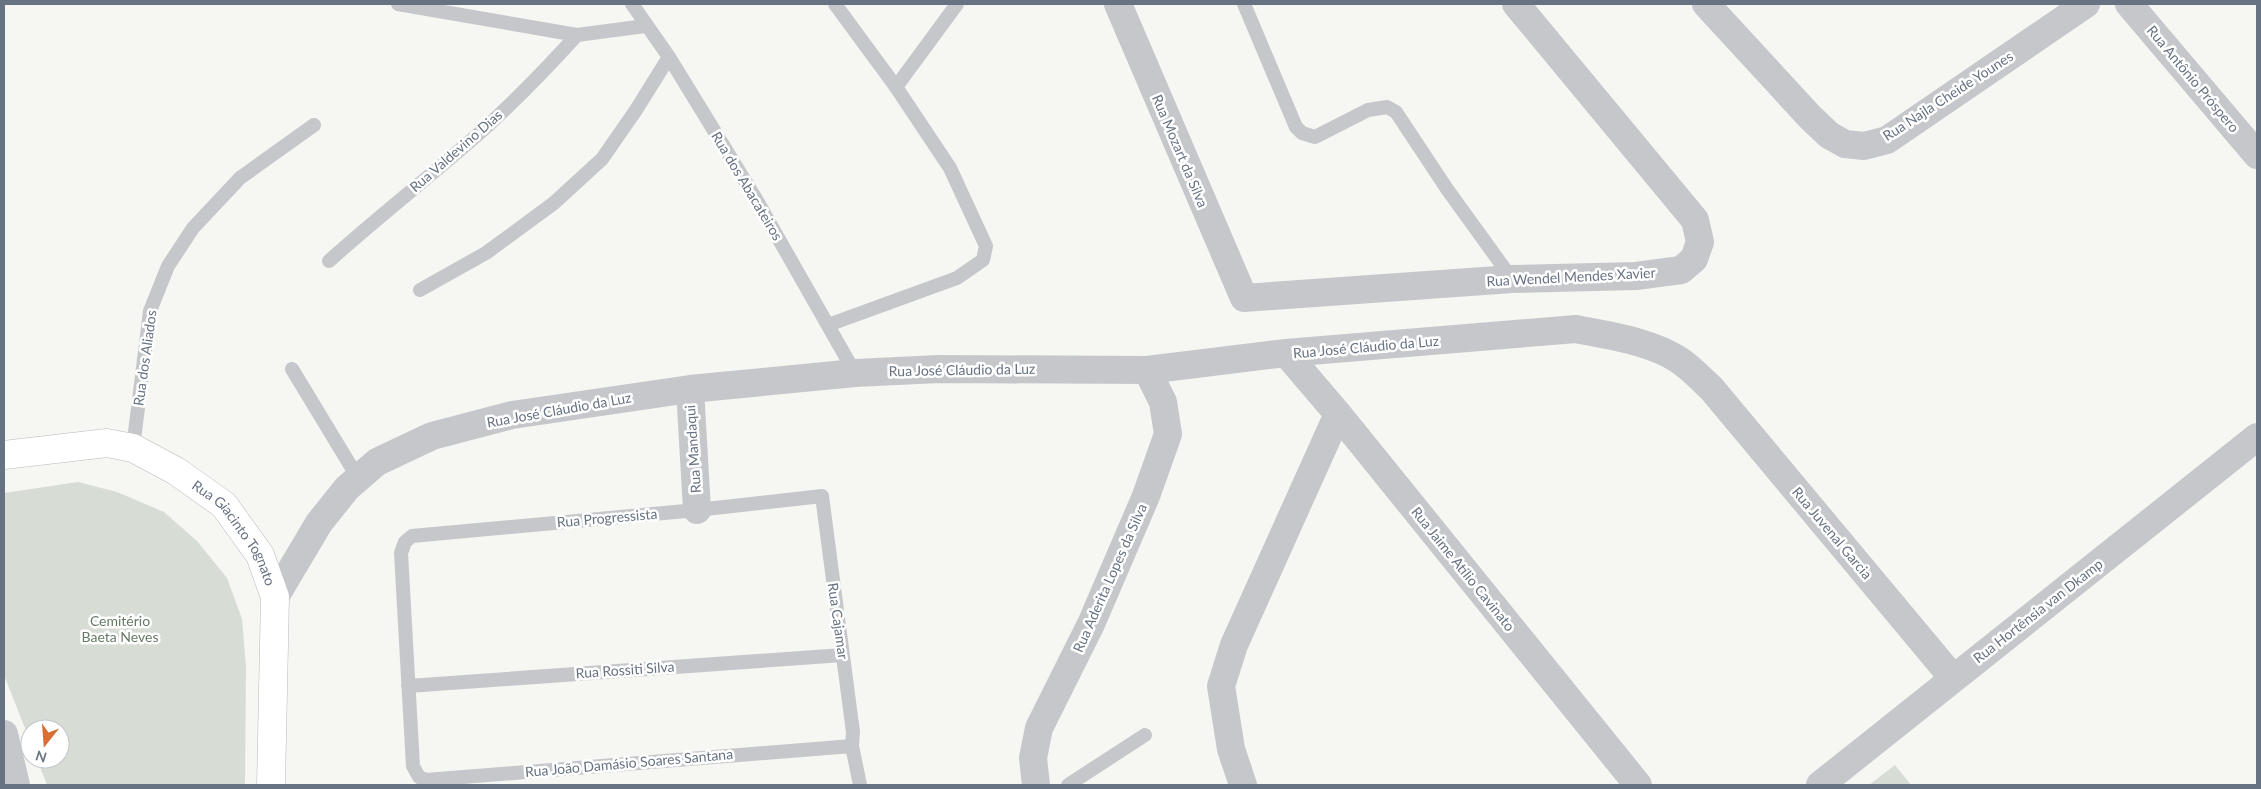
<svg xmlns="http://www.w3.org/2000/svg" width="2261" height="789" viewBox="0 0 2261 789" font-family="Lato,sans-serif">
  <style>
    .green { fill: #d7ddd4 }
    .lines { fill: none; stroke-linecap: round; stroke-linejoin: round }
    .secondary-casing { stroke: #b7babf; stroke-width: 29 }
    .lane { stroke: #c5c7cb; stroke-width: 14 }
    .street { stroke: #c5c7cb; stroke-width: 28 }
    .secondary { stroke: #fff; stroke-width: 28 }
    .labels { text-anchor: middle; stroke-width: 5; stroke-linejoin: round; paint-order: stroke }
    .street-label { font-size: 14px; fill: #677282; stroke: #fff }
    .park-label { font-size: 14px; fill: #677966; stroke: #fff }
  </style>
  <rect width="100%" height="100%" fill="#f6f6f3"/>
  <path class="green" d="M 78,482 L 117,492 L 164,512 L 197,541 L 227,578 L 242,619 L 246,667 L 245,785 L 47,785 L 37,759 L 60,759 L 60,729 L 30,729 L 30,741 L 4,675 L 4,493 Z
    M 1895,765 L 1911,785 L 1869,785 Z"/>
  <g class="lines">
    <defs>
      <g id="secondary">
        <path id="s1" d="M 4,455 L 107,443 L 133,448 L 176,471 L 224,505 L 260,555 L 275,597 L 271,785"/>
      </g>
    </defs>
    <use href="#secondary" class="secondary-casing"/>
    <path class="lane" d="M 398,4 L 577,35 L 645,26
      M 632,4 L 669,57 L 756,199 L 855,373
      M 1244,4 L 1296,127 L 1302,133 L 1315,137 L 1368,110 L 1387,107 L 1396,112 L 1447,189 L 1512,279
      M 896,87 L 957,4
      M 329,261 C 379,216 432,175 483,130 C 516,100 547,68 577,35
      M 420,290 L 486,253 L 554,203 L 602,159 L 636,110 L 669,57
      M 828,325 L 957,278 L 983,260 L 986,246 L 950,168 L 896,87 L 835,4
      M 292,369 L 358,478
      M 133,448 L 150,311 L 168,266 L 193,228 L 240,178 L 314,125
      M 408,686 L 843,655
      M 852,746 L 426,780 L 419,777 L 413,766 L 401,553 L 405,542 L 412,536 L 697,510 L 822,496 L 853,732 L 852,746 L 860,785
      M 1068,785 L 1145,735"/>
    <path class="street" d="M 1118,4 L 1244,298 L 1512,279 L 1636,276 L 1681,270 L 1694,259 L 1700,242 L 1695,220 L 1516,4
      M 1706,4 L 1810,117 L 1829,135 L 1845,144 L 1864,146 L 1887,140 L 2086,4
      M 2129,4 L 2257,155
      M 1286,353 L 1338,414 L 1638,785
      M 690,389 L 697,510
      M 275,597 L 319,523 L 347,488 L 377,462 L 432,436 L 512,415 L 690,389 L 855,373 L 939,369 L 1147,370 L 1286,353 L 1576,329 C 1610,336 1650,341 1679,360 C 1691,368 1701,379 1711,388 L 1953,678
      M 4,734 L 16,785
      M 1036,785 L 1033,758 L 1039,728 L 1091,624 L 1146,496 L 1168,434 L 1163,402 L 1147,370
      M 1243,785 L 1231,749 L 1221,686 L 1234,645 L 1338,414
      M 1820,785 L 2257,437"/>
    <use href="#secondary" class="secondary"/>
  </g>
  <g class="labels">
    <g class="street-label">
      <text transform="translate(2193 79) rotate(50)" y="5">Rua Antônio Próspero</text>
      <text transform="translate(1948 96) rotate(-33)" y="5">Rua Najla Cheide Younes</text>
      <text transform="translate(456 151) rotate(-41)" y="5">Rua Valdevino Dias</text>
      <text transform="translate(1180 151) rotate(67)" y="5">Rua Mozart da Silva</text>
      <text transform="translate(747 186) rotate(59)" y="5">Rua dos Abacateiros</text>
      <text transform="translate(1571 277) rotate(-3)" y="5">Rua Wendel Mendes Xavier</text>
      <text transform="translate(1366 347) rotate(-5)" y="5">Rua José Cláudio da Luz</text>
      <text transform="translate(145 358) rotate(-82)" y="5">Rua dos Aliados</text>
      <text transform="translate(962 370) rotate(-1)" y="5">Rua José Cláudio da Luz</text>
      <text transform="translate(559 410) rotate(-10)" y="5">Rua José Cláudio da Luz</text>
      <text transform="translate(693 449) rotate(-94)" y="5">Rua Mandaqui</text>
      <text transform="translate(607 518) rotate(-5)" y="5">Rua Progressista</text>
      <text transform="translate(1832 533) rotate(50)" y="5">Rua Juvenal Garcia</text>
      <text dy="5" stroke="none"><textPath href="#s1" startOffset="266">Rua Giacinto Tognato</textPath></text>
      <text transform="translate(1463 569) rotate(51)" y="5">Rua Jaime Atílio Cavinato</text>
      <text transform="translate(1110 578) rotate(-66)" y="5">Rua Aderita Lopes da Silva</text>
      <text transform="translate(2038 611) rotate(-38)" y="5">Rua Hortênsia van Dkamp</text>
      <text transform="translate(838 621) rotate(82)" y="5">Rua Cajamar</text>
      <text transform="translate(625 670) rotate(-4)" y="5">Rua Rossiti Silva</text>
      <text transform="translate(629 763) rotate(-5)" y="5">Rua João Damásio Soares Santana</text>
    </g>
    <g class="park-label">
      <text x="120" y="626">Cemitério<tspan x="120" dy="16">Baeta Neves</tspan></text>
    </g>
  </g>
  <rect width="2261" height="789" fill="none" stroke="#677282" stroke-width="10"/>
  <g transform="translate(45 744) rotate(197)"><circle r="24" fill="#ffffff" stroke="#c2c7cd"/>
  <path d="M0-4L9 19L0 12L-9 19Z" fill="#d56f34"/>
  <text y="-8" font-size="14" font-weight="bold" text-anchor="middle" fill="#677282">N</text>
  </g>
</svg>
